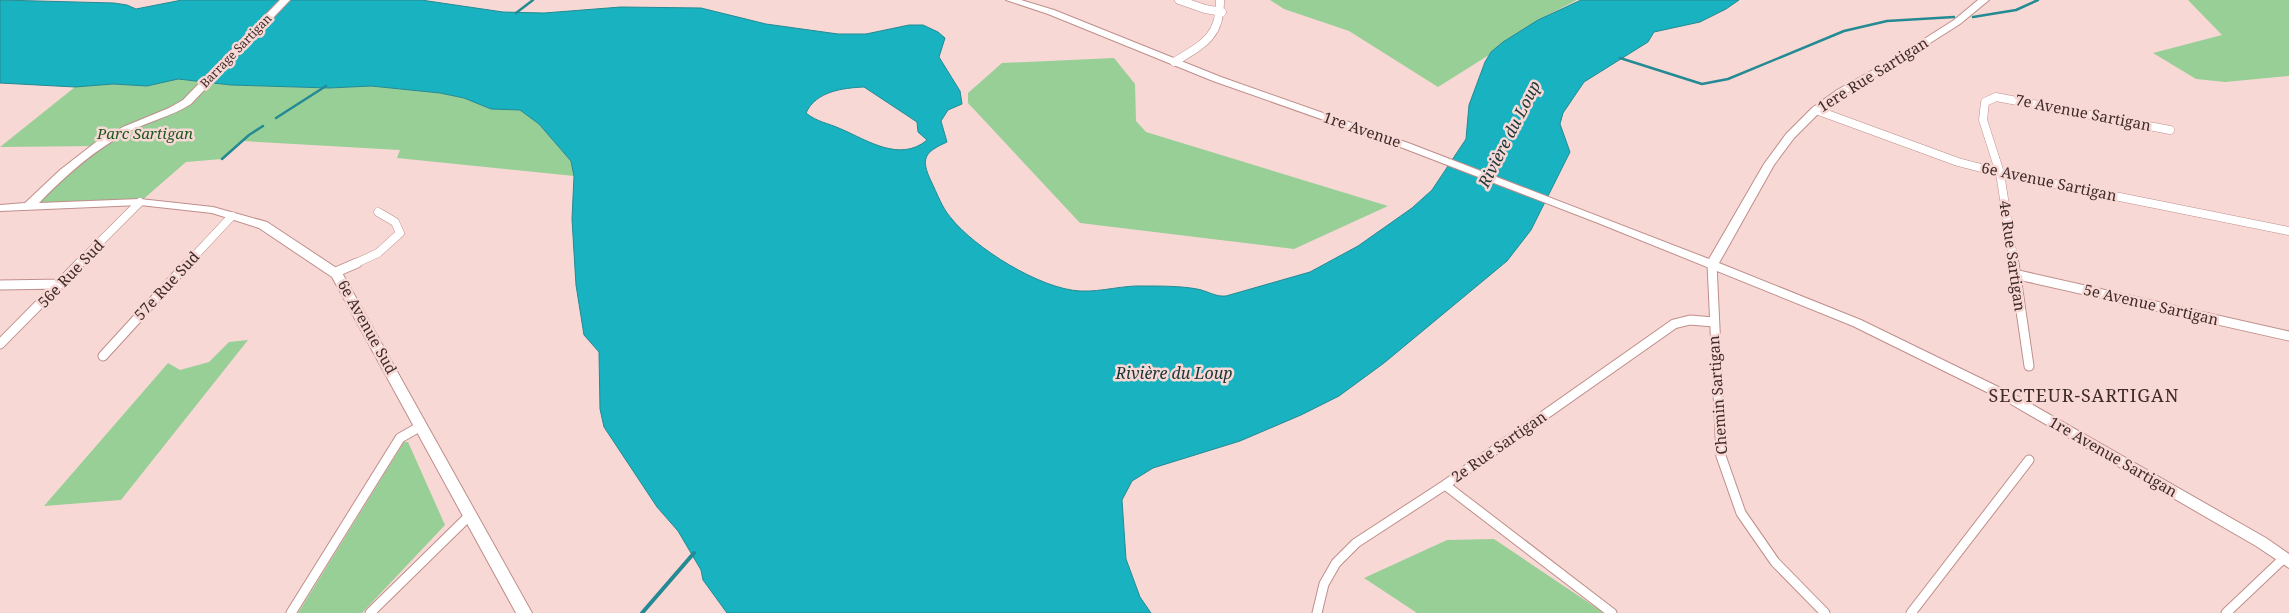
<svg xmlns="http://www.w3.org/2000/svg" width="2289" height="613" viewBox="0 0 2289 613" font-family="'Noto Serif',serif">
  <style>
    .green { fill: #97cf97 }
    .water { fill: #19b2c0; stroke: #248a93; fill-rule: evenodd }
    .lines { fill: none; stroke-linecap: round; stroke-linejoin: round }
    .stream-far1 { stroke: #248a93; stroke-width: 2.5 }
    .stream { stroke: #248a93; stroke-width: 4 }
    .street-far1-casing { stroke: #bf8e8a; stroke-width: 9 }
    .street-casing { stroke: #bf8e8a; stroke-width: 11 }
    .secondary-casing { stroke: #bf8e8a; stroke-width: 2 }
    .street-far1 { stroke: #fff; stroke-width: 8 }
    .street { stroke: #fff; stroke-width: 9 }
    .secondary { fill: #fff; fill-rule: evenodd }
    .labels { text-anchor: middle; stroke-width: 5; stroke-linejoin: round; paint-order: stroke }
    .far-street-label { font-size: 12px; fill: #3e2b29; stroke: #f8d8d5 }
    .street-label { font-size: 15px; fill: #3e2b29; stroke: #f8d8d5 }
    .park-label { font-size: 15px; font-style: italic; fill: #1d5721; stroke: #f8d8d5 }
    .water-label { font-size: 16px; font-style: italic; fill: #183538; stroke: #f8d8d5 }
    .quarter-label { font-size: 18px; letter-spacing: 1px; fill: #3e2b29; stroke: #f8d8d5 }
  </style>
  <rect width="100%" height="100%" fill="#f8d8d5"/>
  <path class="green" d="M 1270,0 L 1577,0 L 1538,20 L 1489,55 L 1438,87 L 1349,31 L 1284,9 Z
    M 2188,0 L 2289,0 L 2289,76 L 2225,82 L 2196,79 L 2153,53 L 2222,35 Z
    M 1114,58 L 1135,84 L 1136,121 L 1146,132 L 1388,206 L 1294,249 L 1080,223 L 968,103 L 968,93 L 1002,63 Z
    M 178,79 L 231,85 L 322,88 L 371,86 L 440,93 L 464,98 L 491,109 L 520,110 L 539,124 L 571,161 L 574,176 L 397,158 L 400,150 L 243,141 L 222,159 L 186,162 L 140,202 L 30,205 L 97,146 L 0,147 L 75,87 L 113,84 L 147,86 Z
    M 248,340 L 121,500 L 44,506 L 168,363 L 180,370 L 209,362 L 229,342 Z
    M 404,442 L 408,442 L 445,525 L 362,613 L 298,613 Z
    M 1494,539 L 1604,613 L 1417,613 L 1364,578 L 1447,540 Z"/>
  <path class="water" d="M 0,0 L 114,3 L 127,5 L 136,9 L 182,0 L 421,0 L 503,12 L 544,13 L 621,7 L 701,8 L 766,24 L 838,34 L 866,34 L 909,25 L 923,25 L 938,32 L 945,38 L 939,57 L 960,91 L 962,104 L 948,110 L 941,121 L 947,142 C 925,152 920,158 931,181 C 937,193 942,208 951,218 C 975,248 1040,289 1080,291 C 1102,292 1123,285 1144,286 C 1161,286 1181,286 1197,289 C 1208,291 1215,297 1226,296 L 1310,272 L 1358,246 L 1412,208 L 1432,190 L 1466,139 L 1469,105 L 1485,62 L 1491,52 L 1503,42 L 1538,20 L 1581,0 L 1739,0 L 1726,9 L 1700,22 L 1654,32 L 1648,42 L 1584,82 L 1563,113 L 1560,124 L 1570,152 L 1531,230 L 1507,261 L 1384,363 L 1339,396 L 1301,415 L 1240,441 L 1153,468 L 1132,481 L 1122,500 L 1126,559 L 1140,597 L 1151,613 L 727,613 L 703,580 L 701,570 L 678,531 L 657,507 L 604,427 L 600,409 L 599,352 L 584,335 L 576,285 L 572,219 L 574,176 L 571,161 L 539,124 L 520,110 L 491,109 L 464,98 L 440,93 L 371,86 L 329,88 L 231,85 L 178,79 L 147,86 L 113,84 L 75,87 L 0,83 ZM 864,87 L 917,122 L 918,132 L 927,140 C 900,163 867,140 841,129 C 828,123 817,122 806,113 C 816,91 843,88 864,87 Z"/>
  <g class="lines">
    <path class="stream-far1" d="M 516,13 L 533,0
      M 1973,17 L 2016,10 L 2038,0
      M 1620,58 L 1702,84 L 1728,79 L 1844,31 L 1887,21 L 1954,17
      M 276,118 L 326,86
      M 222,159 L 249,135 L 263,126"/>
    <path class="stream" d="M 642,613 L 694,553"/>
    <defs>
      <path id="street-far1" d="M 1179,0 L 1205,9 L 1222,12
        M 1174,62 C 1202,45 1221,37 1220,0
        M 1816,110 L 1958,162 L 2000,173 L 2289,231
        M 78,264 L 140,202
        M 187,264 L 232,216
        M 354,264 L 378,253 L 400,233 L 395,222 L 378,212
        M 2014,264 L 2000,173 L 1983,120 L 1985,102 L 1996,97 L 2170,130"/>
      <path id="street" d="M 2014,263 L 2029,366
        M 1712,264 L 1721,456 L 1741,513 L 1775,562 L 1825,613
        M 336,272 L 357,263
        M 2014,274 L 2289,336
        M 0,285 L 62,284
        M 0,344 L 80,263
        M 103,356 L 188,263
        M 1445,485 L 1612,613
        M 291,613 L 400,438 L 421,426
        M 370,613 L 470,515
        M 1317,613 L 1324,584 L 1336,563 L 1356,543 L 1445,485 L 1674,324 L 1690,320 L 1714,322
        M 1911,613 L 2029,460
        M 2226,613 L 2284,558"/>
      <path id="secondary" d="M 280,0 L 290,0 L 191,104 C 172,116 150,121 130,131 C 95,149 66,175 39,203 L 140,199 L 213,207 L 267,222 L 341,271 L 532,613 L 516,613 L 332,277 L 259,228 L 212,213 L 140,205 L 0,211 L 0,205 L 25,203 L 60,170 L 96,142 L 123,127 L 169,108 L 183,100 Z
        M 1006,0 L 1021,0 L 1054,10 L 1221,77 L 1411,144 L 1709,259 L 1764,164 L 1786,134 L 1812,108 L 1837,90 L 1891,60 L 1954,20 L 1978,0 L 1989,0 L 1960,24 L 1897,64 L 1845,94 L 1820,112 L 1794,138 L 1774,165 L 1719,263 L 1861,320 L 2019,397 L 2266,538 L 2289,554 L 2289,568 L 2256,546 L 2009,403 L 1853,326 L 1598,223 L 1403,148 L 1213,81 L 1048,14 Z"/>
    </defs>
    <use href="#street-far1" class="street-far1-casing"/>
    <use href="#street" class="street-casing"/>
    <use href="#secondary" class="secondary-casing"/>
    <use href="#street-far1" class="street-far1"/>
    <use href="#street" class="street"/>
    <use href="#secondary" class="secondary"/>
  </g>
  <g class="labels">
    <g class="far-street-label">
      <text transform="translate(236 51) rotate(-46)" y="4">Barrage Sartigan</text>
    </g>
    <g class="street-label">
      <text transform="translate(1873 75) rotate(-32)" y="5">1ere Rue Sartigan</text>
      <text transform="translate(2083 113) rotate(11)" y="5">7e Avenue Sartigan</text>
      <text transform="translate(1362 130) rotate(19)" y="5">1re Avenue</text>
      <text transform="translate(2049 182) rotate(12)" y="5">6e Avenue Sartigan</text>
      <text transform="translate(2012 256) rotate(82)" y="5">4e Rue Sartigan</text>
      <text transform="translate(71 274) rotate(-46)" y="5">56e Rue Sud</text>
      <text transform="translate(167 286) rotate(-47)" y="5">57e Rue Sud</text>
      <text transform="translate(2151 305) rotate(13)" y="5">5e Avenue Sartigan</text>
      <text transform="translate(367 327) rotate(61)" y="5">6e Avenue Sud</text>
      <text transform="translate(1718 395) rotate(-94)" y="5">Chemin Sartigan</text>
      <text transform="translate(1499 447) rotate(-35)" y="5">2e Rue Sartigan</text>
      <text transform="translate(2113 457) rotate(30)" y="5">1re Avenue Sartigan</text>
    </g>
    <g class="park-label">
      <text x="145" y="139">Parc Sartigan</text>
    </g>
    <g class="water-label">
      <text transform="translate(1509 134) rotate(-63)" y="6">Rivière du Loup</text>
      <text x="1174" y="379">Rivière du Loup</text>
    </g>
    <g class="quarter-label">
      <text x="2084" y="402">SECTEUR-SARTIGAN</text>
    </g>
  </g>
</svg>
